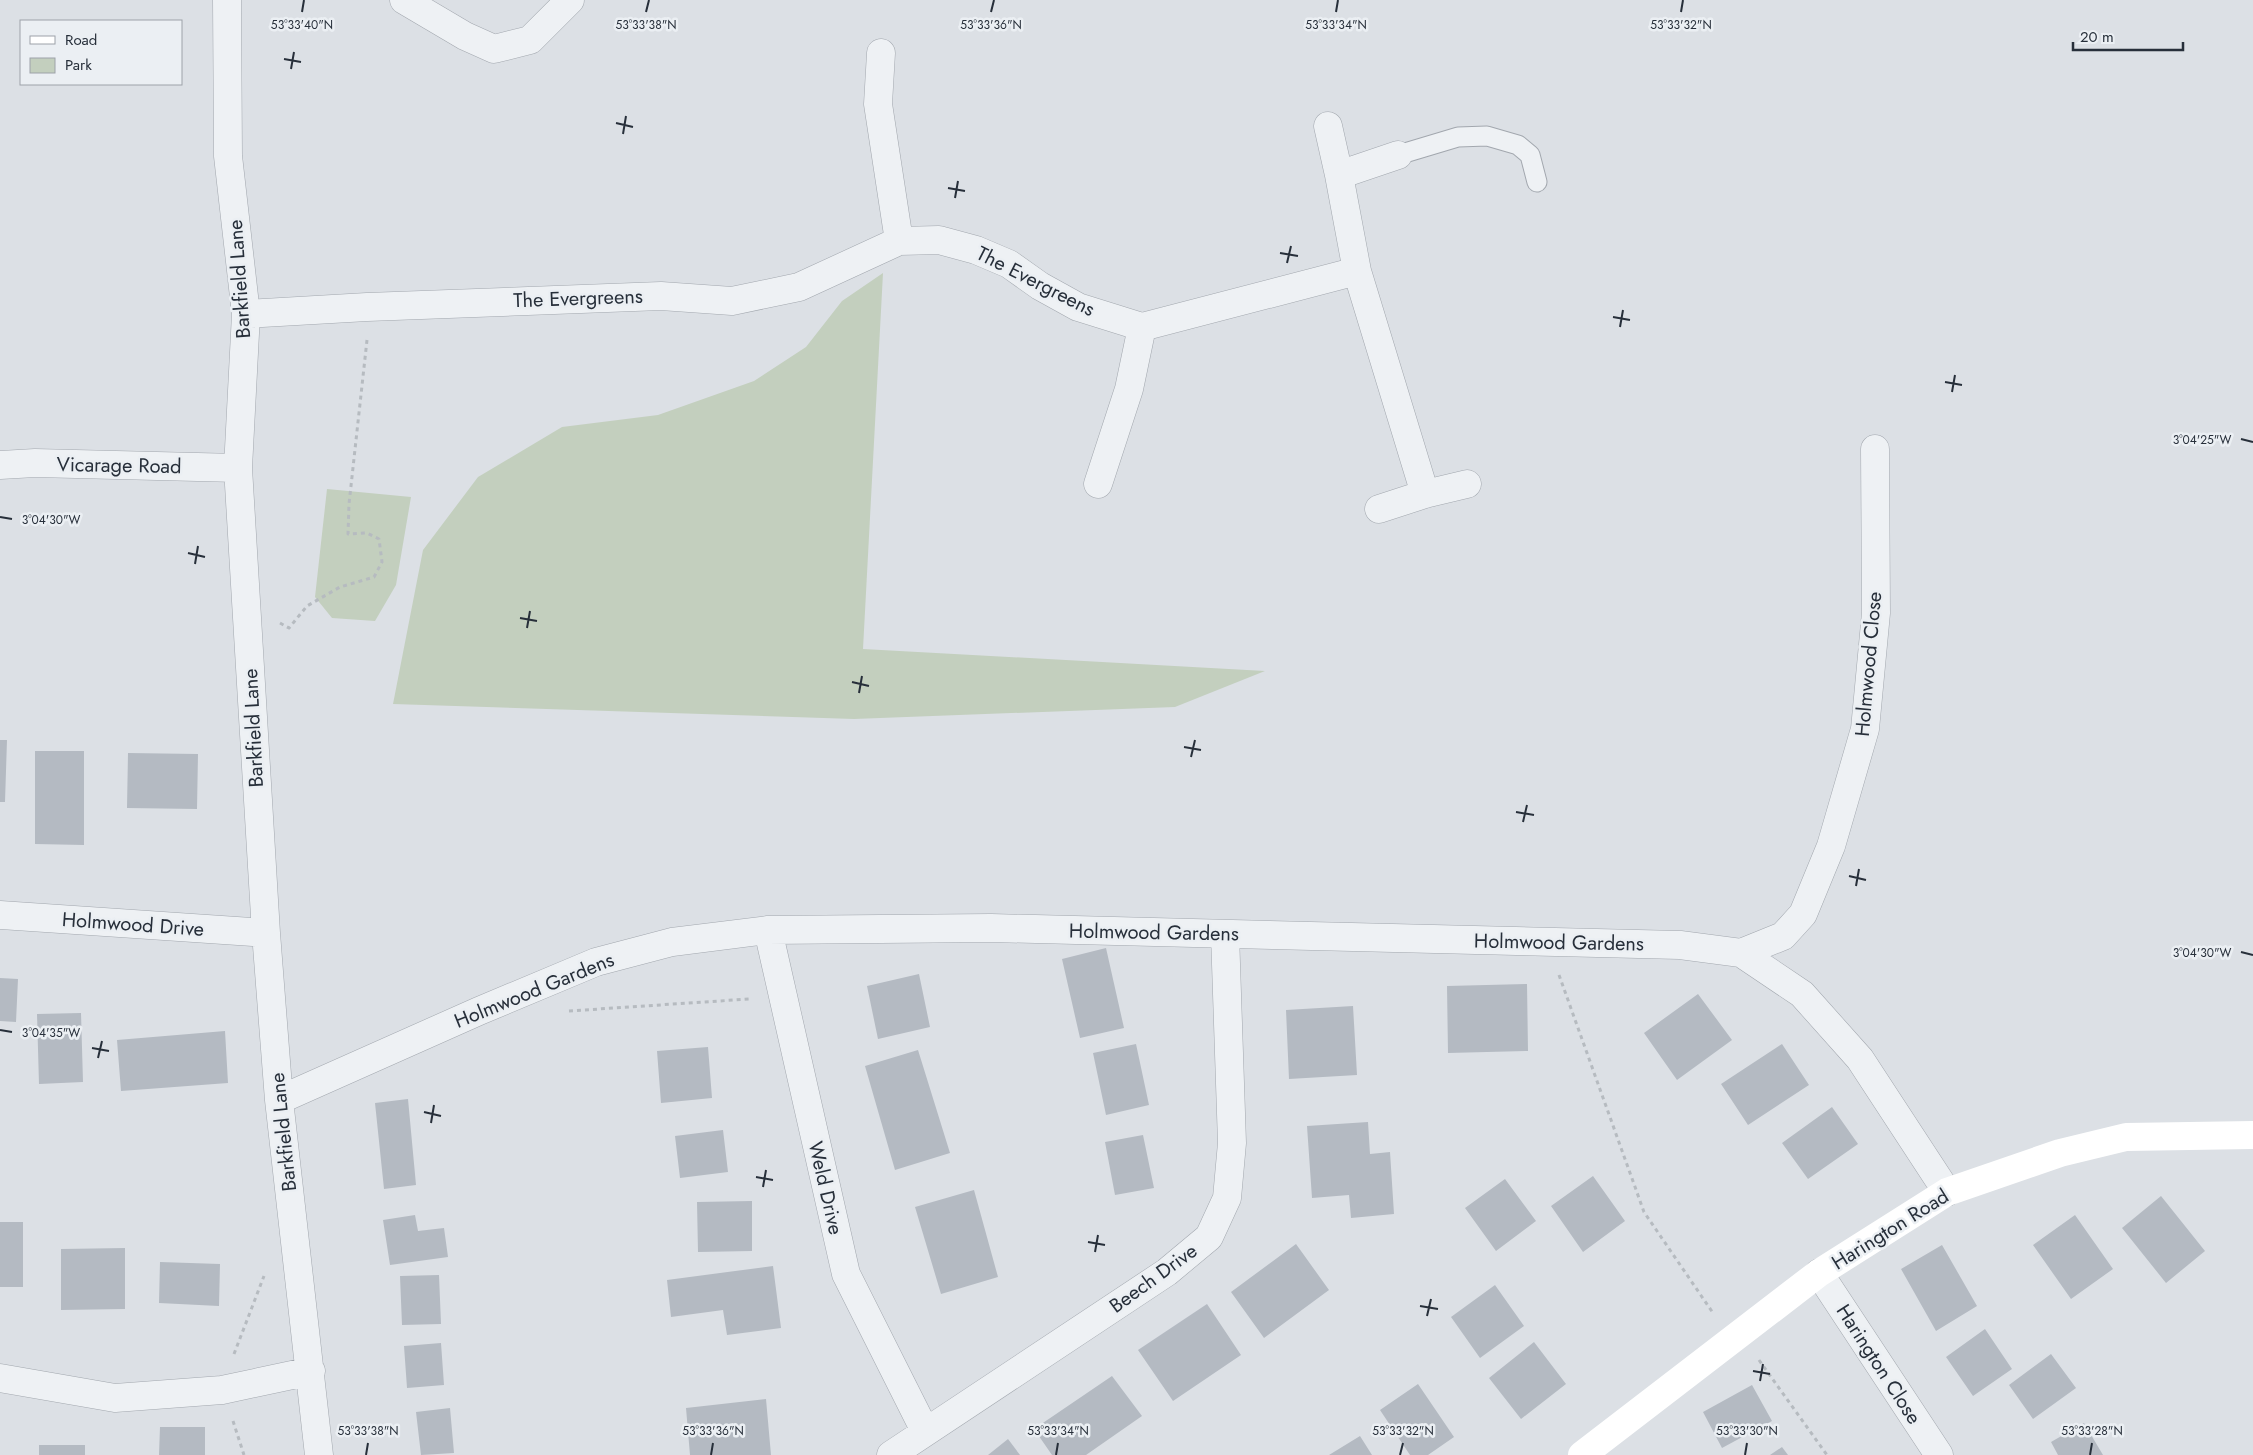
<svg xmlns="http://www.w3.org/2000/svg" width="2253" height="1455" viewBox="0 0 2253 1455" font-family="Jost,sans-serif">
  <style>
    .green { fill: #c3cfbe }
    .building { fill: #b4bac2 }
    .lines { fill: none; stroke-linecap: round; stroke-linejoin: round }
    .lane-casing { stroke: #a2a7ae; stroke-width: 21 }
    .street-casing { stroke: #a2a7ae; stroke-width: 29 }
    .path { stroke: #b6bbc0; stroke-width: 3; stroke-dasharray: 4 4; stroke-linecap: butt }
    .lane { stroke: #eef1f4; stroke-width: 19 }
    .street { stroke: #eef1f4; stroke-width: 28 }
    .secondary { stroke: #fff; stroke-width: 28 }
    .ticks { fill: none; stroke: #272f3a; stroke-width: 2 }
    .labels { text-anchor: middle; stroke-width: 5; stroke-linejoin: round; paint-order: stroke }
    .street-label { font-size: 20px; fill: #272f3a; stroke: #ebeff3 }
    .ticks-label { font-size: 12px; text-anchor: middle; fill: #272f3a; stroke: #ebeff3; stroke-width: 5; stroke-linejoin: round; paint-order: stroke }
  </style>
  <rect width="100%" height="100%" fill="#dce0e5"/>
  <path class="green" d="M 883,273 L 863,649 L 1265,671 L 1175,707 L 854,719 L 393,704 L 423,550 L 478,477 L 562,427 L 658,415 L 754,381 L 806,347 L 842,301 Z
    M 327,489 L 411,497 L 396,585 L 375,621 L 332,618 L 315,597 Z"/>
  <path class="building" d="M 0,740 L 7,740 L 5,802 L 0,802 Z
    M 35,751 L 84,751 L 84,845 L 35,844 Z
    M 128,753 L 198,754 L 197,809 L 127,808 Z
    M 1106,948 L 1124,1028 L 1080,1038 L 1062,959 Z
    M 919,974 L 930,1027 L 878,1039 L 867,986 Z
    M 0,978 L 18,979 L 16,1022 L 0,1021 Z
    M 1527,984 L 1528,1051 L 1448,1053 L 1447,986 Z
    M 1698,994 L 1732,1040 L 1677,1080 L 1644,1033 Z
    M 1353,1006 L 1357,1075 L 1289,1079 L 1286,1010 Z
    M 81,1013 L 83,1082 L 39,1084 L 37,1014 Z
    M 225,1031 L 228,1083 L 121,1091 L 117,1040 Z
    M 1136,1044 L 1149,1105 L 1106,1115 L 1093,1053 Z
    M 1782,1044 L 1809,1085 L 1748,1125 L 1721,1084 Z
    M 708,1047 L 712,1098 L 661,1103 L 657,1051 Z
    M 918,1050 L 950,1153 L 895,1170 L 865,1066 Z
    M 408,1099 L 416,1185 L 384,1189 L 375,1103 Z
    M 1832,1107 L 1858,1144 L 1808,1179 L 1782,1143 Z
    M 1368,1122 L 1370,1154 L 1390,1152 L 1394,1214 L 1351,1218 L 1349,1195 L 1312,1198 L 1307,1126 Z
    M 723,1130 L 728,1172 L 680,1178 L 675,1136 Z
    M 1143,1135 L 1154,1188 L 1115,1195 L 1105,1142 Z
    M 1593,1176 L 1625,1221 L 1583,1252 L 1551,1206 Z
    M 1505,1179 L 1536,1221 L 1496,1251 L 1465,1208 Z
    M 974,1190 L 998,1277 L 941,1294 L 915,1207 Z
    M 2161,1196 L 2205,1251 L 2166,1283 L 2122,1228 Z
    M 752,1201 L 752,1251 L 698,1252 L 697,1202 Z
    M 415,1215 L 418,1231 L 444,1228 L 448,1257 L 390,1265 L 383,1220 Z
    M 2075,1215 L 2113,1269 L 2071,1299 L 2033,1245 Z
    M 0,1222 L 23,1222 L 23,1287 L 0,1287 Z
    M 1296,1244 L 1329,1290 L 1264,1338 L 1231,1292 Z
    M 1942,1245 L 1977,1306 L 1936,1331 L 1901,1269 Z
    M 125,1248 L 125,1309 L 61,1310 L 61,1249 Z
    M 160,1262 L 220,1264 L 219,1306 L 159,1303 Z
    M 773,1266 L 781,1328 L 727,1335 L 723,1310 L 671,1317 L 667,1280 Z
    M 439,1275 L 441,1324 L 402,1325 L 400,1276 Z
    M 1495,1285 L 1524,1326 L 1480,1358 L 1451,1317 Z
    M 1207,1304 L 1241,1355 L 1173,1401 L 1138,1350 Z
    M 1985,1329 L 2012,1369 L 1973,1396 L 1946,1357 Z
    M 1534,1342 L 1566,1384 L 1521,1419 L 1489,1378 Z
    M 441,1343 L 444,1385 L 407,1388 L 404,1346 Z
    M 2051,1354 L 2076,1388 L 2033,1419 L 2009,1385 Z
    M 1112,1376 L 1142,1416 L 1086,1455 L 1052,1455 L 1034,1429 Z
    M 1418,1384 L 1454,1437 L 1428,1455 L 1410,1455 L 1380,1410 Z
    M 1752,1385 L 1772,1421 L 1722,1448 L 1703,1412 Z
    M 766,1399 L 771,1455 L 690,1455 L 686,1408 Z
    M 450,1408 L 454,1453 L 421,1455 L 416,1412 Z
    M 2084,1423 L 2103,1455 L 2058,1455 L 2051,1442 Z
    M 160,1427 L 205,1427 L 205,1455 L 159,1455 Z
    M 1360,1436 L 1372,1455 L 1329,1455 Z
    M 1008,1439 L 1020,1455 L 988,1455 Z
    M 39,1445 L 85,1445 L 85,1455 L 39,1455 Z
    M 1782,1447 L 1788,1455 L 1770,1455 Z"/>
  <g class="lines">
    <defs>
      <path id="lane" d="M 1398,155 L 1458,137 L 1487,136 L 1518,145 L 1530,155 L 1537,182"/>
      <path id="street" d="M 227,0 L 228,156 L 246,314 L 238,468 L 266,933 L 279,1100 L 319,1455
        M 404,0 L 465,36 L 494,49 L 530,40 L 570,0
        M 881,53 L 878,104 L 899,241
        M 1328,126 L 1339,175 L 1357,271 L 1425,494
        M 1339,175 L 1398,155
        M 246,314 L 367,307 L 661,296 L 732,301 L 799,287 L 899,241 L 939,240 L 976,250 L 1009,264 L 1040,286 L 1078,307 L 1142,327 L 1357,271
        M 0,465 L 35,463 L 238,468
        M 1098,484 L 1129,389 L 1142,327
        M 1379,509 L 1425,494 L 1467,484
        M 0,915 L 266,933
        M 768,930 L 846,1274 L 925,1431
        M 1741,953 L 1783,936 L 1803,914 L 1831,846 L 1865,729 L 1876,613 L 1875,449
        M 279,1100 L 479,1011 L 596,962 L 672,942 L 768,930 L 991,928 L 1680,945 L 1741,953 L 1802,994 L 1860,1059 L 1947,1192
        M 1819,1273 L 1939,1455
        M 0,1378 L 115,1398 L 222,1390 L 311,1371
        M 891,1455 L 1167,1272 L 1209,1237 L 1227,1198 L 1232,1143 L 1225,934"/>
    </defs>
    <use href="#lane" class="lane-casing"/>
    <use href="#street" class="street-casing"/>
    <path class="path" d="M 280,623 L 289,628 L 307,606 L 340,587 L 374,577 L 382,562 L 379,539 L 367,533 L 348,534 L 349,504 L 367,340
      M 1559,975 L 1644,1212 L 1713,1313
      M 569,1011 L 749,999
      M 234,1354 L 264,1276
      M 1759,1360 L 1827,1455
      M 233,1421 L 244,1455"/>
    <use href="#lane" class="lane"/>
    <use href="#street" class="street"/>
    <path class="secondary" d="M 1582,1455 L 1819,1273 L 1947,1192 L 2060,1153 L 2126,1137 L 2253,1135"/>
  </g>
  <path class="ticks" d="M 302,12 L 304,0M 646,12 L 649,0M 991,12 L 994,0M 1336,12 L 1338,0M 1681,12 L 1683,0M 284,59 L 301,62M 291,69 L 294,52M 616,123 L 633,127M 623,134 L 626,116M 948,188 L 965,191M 955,198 L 958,181M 1280,253 L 1298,256M 1287,263 L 1291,246M 1613,317 L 1630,320M 1620,327 L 1623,310M 1945,382 L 1962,385M 1952,392 L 1955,375M 2241,439 L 2253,442M 0,517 L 12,519M 188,553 L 205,557M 195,564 L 198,546M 520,618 L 537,621M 527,628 L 530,611M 852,682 L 869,686M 859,693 L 862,676M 1184,747 L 1201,750M 1191,757 L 1195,740M 1516,812 L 1534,815M 1523,822 L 1527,805M 1849,876 L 1866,880M 1856,886 L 1859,869M 2241,952 L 2253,955M 0,1030 L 12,1032M 92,1048 L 109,1051M 98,1058 L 102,1041M 424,1112 L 441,1116M 431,1123 L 434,1105M 756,1177 L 773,1180M 763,1187 L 766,1170M 1088,1242 L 1105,1245M 1095,1252 L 1098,1235M 1420,1306 L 1438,1309M 1427,1316 L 1431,1299M 1753,1371 L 1770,1374M 1760,1381 L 1763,1364M 366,1455 L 368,1443M 711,1455 L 713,1443M 1056,1455 L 1058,1443M 1400,1455 L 1403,1443M 1745,1455 L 1747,1443M 2090,1455 L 2092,1443"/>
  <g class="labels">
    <g class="street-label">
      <text transform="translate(239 279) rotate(-94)" y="7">Barkfield Lane</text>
      <text transform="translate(1036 281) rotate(27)" y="7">The Evergreens</text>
      <text transform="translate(578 298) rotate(-2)" y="7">The Evergreens</text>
      <text transform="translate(119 465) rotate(1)" y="7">Vicarage Road</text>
      <text transform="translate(1868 664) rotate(-85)" y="7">Holmwood Close</text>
      <text transform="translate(253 728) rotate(-93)" y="7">Barkfield Lane</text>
      <text transform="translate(133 924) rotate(4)" y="7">Holmwood Drive</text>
      <text transform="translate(1154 932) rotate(1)" y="7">Holmwood Gardens</text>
      <text transform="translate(1559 942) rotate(1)" y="7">Holmwood Gardens</text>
      <text transform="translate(534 990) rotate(-22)" y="7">Holmwood Gardens</text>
      <text transform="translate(283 1132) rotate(-96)" y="7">Barkfield Lane</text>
      <text transform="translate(826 1188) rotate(77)" y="7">Weld Drive</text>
      <text transform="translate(1890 1229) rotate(-32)" y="7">Harington Road</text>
      <text transform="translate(1153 1278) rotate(-36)" y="7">Beech Drive</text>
      <text transform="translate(1879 1364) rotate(57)" y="7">Harington Close</text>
    </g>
  </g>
  <g class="ticks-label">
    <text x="302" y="29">53°33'40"N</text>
    <text x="646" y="29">53°33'38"N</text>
    <text x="991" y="29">53°33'36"N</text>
    <text x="1336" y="29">53°33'34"N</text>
    <text x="1681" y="29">53°33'32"N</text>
    <text x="2202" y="444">3°04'25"W</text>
    <text x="51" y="524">3°04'30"W</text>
    <text x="2202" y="957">3°04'30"W</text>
    <text x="51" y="1037">3°04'35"W</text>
    <text x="368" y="1435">53°33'38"N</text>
    <text x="713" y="1435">53°33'36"N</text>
    <text x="1058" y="1435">53°33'34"N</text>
    <text x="1403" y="1435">53°33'32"N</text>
    <text x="1747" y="1435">53°33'30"N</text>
    <text x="2092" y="1435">53°33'28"N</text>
  </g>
  <rect x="20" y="20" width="162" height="65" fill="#ebeff3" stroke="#9da2a9"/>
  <rect x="30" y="36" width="25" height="8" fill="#ffffff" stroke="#9da2a9"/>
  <text x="65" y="45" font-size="15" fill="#272f3a">Road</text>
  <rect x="30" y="58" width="25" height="15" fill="#c3cfbe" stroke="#9da2a9"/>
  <text x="65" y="70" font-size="15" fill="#272f3a">Park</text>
  <path d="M2073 42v8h110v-8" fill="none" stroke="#272f3a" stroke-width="2.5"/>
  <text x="2080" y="42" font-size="15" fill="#272f3a" stroke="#ebeff3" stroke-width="4" paint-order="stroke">20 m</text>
</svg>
